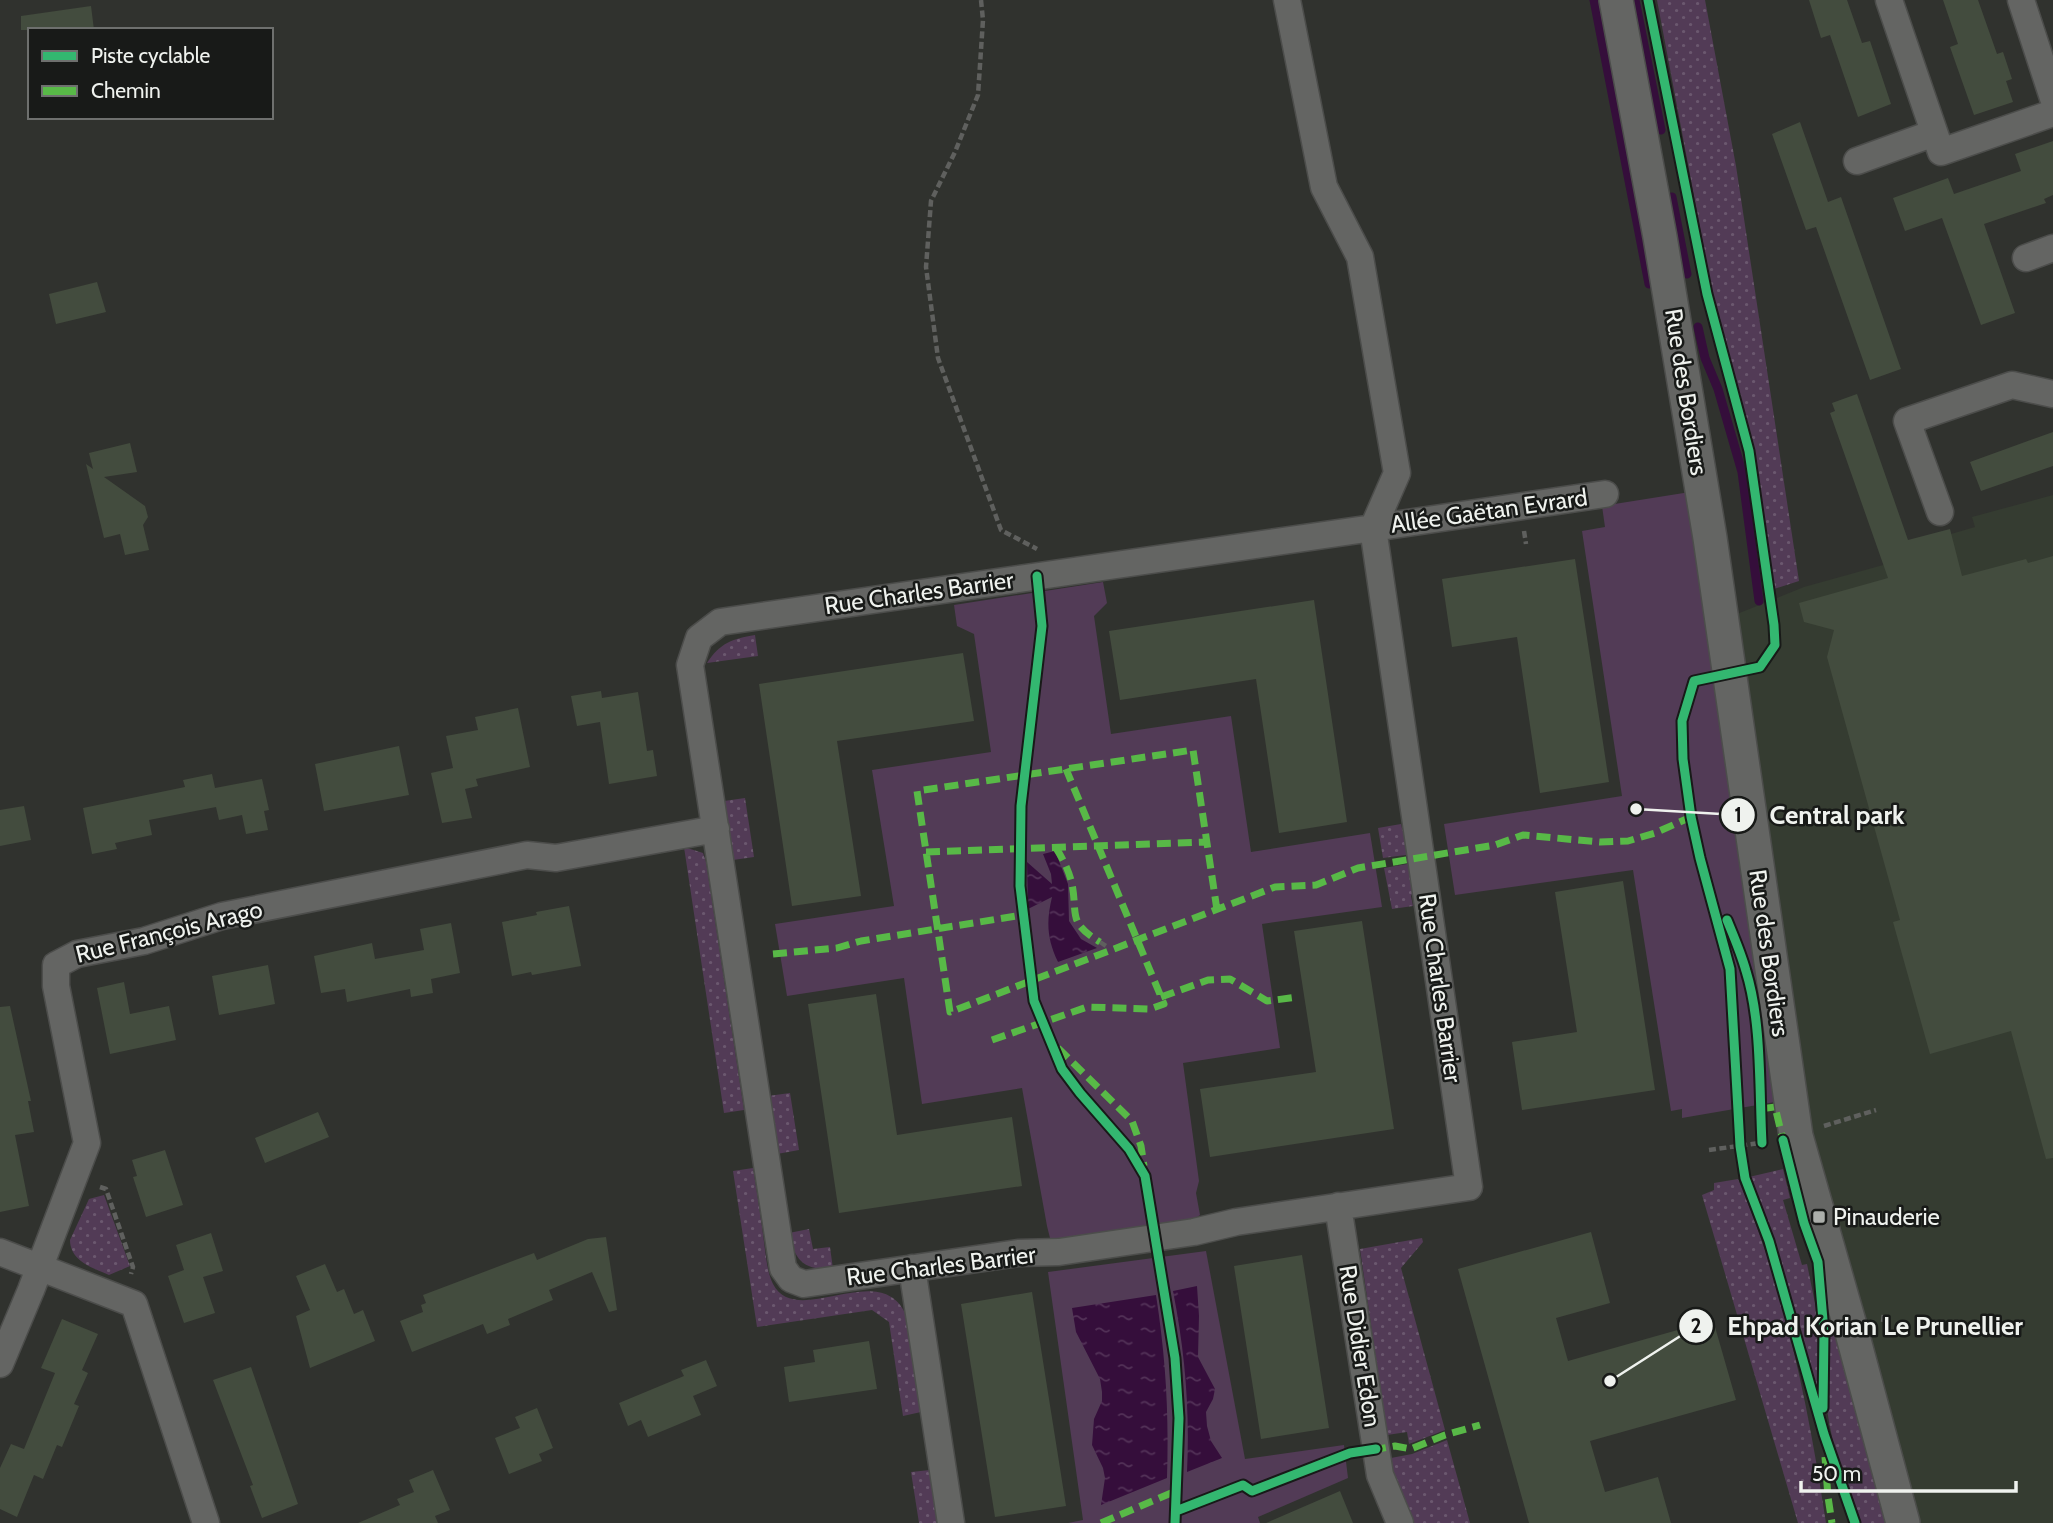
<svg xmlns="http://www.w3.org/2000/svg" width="2053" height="1523" viewBox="0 0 2053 1523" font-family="Cabin,sans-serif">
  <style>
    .built { fill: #353c31 }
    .grass { fill: url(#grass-dots) }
    .park { fill: #523b56 }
    .water { fill: url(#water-ripples) }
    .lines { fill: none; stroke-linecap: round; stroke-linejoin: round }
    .stream { stroke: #350e3b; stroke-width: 9 }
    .building { fill: #434c3e }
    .minor-casing { stroke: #4c4d4b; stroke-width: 29 }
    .tertiary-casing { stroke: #4c4d4b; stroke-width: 36 }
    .path { stroke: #5f605e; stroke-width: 4.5; stroke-dasharray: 7 3.5; stroke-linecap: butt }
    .minor { stroke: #646563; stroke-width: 26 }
    .tertiary { stroke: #646563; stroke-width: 33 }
    .quiet { stroke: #58b947; stroke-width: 7; stroke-dasharray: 14 7; stroke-linecap: butt }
    .cycleway-casing { stroke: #181a18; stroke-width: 13 }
    .cycleway { stroke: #33b770; stroke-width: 9 }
    .poi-dot { fill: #acafab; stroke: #181a18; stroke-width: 2.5 }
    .labels { text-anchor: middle; stroke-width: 5; stroke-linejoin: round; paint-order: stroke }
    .street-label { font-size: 24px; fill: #eff2ee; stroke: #181a18 }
    .poi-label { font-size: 24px; fill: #eff2ee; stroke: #181a18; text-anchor: start }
    .leader { fill: none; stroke: #eff2ee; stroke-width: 2.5 }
    .callout-dot { fill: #eff2ee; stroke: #181a18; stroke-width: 2.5 }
    .mark-label { font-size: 21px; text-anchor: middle; font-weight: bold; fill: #111 }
    .callout-label { font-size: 26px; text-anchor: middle; font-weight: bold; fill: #eff2ee; stroke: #181a18; stroke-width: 5; stroke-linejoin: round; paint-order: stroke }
  </style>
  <defs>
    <pattern id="grass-dots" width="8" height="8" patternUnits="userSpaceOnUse" patternTransform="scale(1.75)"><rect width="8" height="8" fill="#523b56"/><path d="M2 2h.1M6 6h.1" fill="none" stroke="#6b586f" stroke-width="1.8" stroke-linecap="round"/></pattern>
    <pattern id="water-ripples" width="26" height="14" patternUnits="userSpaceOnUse" patternTransform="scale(1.75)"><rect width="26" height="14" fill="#350e3b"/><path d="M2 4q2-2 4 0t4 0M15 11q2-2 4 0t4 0" fill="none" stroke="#533258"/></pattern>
  </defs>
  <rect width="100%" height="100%" fill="#30322e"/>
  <path class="built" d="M 2053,495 L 2053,1523 L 1903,1523 L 1805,1170 L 1722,620 L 1804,587 L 1912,557 L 1951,534 L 1975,527 L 1972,517 Z"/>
  <path class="grass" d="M 1657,0 L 1705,0 L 1736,166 L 1799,581 L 1774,589 L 1754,448 L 1712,291 Z
    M 755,635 L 758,656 L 707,663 C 720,643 732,639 755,635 Z
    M 745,798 L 754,857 L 733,860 L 724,801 Z
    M 1401,824 C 1403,835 1410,842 1413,854 L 1383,858 L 1378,828 Z
    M 684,847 L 703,853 L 706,862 L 744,1110 L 724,1113 Z
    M 1413,863 L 1417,884 L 1411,896 L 1413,906 L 1392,909 L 1384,868 Z
    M 790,1093 L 799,1150 L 777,1154 L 768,1096 Z
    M 753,1168 C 757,1193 761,1218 764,1242 C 766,1256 767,1272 773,1284 C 796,1329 877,1260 904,1311 C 914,1331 918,1387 921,1412 L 903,1416 L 889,1322 L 872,1310 L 757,1327 L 733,1171 Z
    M 1783,1169 L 1790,1198 L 1783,1200 L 1802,1265 L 1807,1264 L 1817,1313 L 1818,1403 L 1790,1293 L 1749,1177 Z
    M 1738,1179 C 1785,1290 1808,1404 1826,1523 L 1798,1523 L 1702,1195 L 1714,1190 L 1714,1183 Z
    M 104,1195 L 130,1266 L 109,1275 C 93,1268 70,1261 70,1240 L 89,1199 Z
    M 809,1229 L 813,1249 L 830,1247 L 833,1269 C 803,1270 795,1261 789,1233 Z
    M 1422,1238 L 1423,1242 L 1401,1268 L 1445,1430 L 1409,1444 L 1407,1432 L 1387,1435 L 1360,1249 Z
    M 1825,1295 L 1887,1523 L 1859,1523 C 1846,1486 1832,1448 1827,1409 C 1823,1371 1829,1333 1825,1295 Z
    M 1447,1440 L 1470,1523 L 1414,1523 L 1394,1474 L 1391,1458 L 1412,1454 Z
    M 930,1470 L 938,1523 L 919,1523 L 911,1472 Z"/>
  <path class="park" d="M 1690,492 L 1775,1102 L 1682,1118 L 1682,1109 L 1671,1111 L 1633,870 L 1455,895 L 1444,824 L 1622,796 L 1582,531 L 1605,527 L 1602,506 Z
    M 1103,582 L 1107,603 L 1094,616 L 1111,734 L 1231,716 L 1251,852 L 1370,833 L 1382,907 L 1262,924 L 1280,1048 L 1183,1063 L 1199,1181 L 1196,1193 L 1200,1215 L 1192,1221 L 1058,1241 L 1050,1238 L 1047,1226 L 1022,1088 L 922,1104 L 904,978 L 787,996 L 775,924 L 894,906 L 872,770 L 991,752 L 974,634 L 957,626 L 954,605 Z
    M 1206,1251 L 1245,1459 L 1344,1445 L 1348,1478 L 1258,1517 L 1260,1523 L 1068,1523 L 1083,1520 L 1048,1272 Z"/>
  <path class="water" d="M 1055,851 L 1068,884 L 1069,921 L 1081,939 L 1097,948 L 1058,962 C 1047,939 1046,922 1052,897 L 1028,909 L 1027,862 L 1052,884 L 1051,874 L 1043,854 Z
    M 1197,1286 L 1199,1316 L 1198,1357 L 1215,1389 L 1213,1399 L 1206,1412 L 1207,1426 L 1211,1441 L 1222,1458 L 1187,1472 C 1190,1410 1185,1352 1173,1291 Z
    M 1156,1295 C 1166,1360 1169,1413 1167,1478 L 1101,1505 L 1105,1478 L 1103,1468 L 1092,1445 L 1094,1419 L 1102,1401 L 1102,1392 L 1100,1379 L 1076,1332 L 1072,1308 Z"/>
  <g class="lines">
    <path class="stream" d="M 1594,0 L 1649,284
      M 1635,0 L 1661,130
      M 1672,197 L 1687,274
      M 1698,327 L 1705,358 L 1718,389 L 1742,472 L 1759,601"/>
  </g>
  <path class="building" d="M 1809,0 L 1847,0 L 1862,43 L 1870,41 L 1891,104 L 1858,117 L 1830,35 L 1821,38 Z
    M 1943,0 L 1978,0 L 1997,54 L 2003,52 L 2012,79 L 2006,81 L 2013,102 L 1974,115 L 1950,47 L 1958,44 Z
    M 91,6 L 94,30 L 21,30 L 21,16 Z
    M 1800,122 L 1828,202 L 1841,197 L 1901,369 L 1870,380 L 1816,227 L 1806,230 L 1772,134 Z
    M 2053,141 L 2053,195 L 2044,199 L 2046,203 L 1984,224 L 2015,313 L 1981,325 L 1942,218 L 1905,231 L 1893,198 L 1948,178 L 1954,194 L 2021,171 L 2015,154 Z
    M 97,282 L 106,312 L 56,324 L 49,294 Z
    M 1857,394 L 1908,540 L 1950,529 L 1962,576 L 2026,559 L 2028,563 L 2053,556 L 2053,1158 L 2046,1159 L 2011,1031 L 1930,1054 L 1893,922 L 1900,920 L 1827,657 L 1834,630 L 1804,622 L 1799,603 L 1888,578 L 1830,413 L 1835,411 L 1832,403 Z
    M 2053,432 L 2053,466 L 1981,491 L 1970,462 Z
    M 130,443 L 137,472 L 104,477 L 145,506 L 148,517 L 143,525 L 149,550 L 125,555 L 120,534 L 104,538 L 86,464 L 93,469 L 89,453 Z
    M 1575,559 L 1609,782 L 1540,793 L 1517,637 L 1452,647 L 1442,579 Z
    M 1314,600 L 1347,822 L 1279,833 L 1256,679 L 1120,700 L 1109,631 Z
    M 963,653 L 974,721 L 837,741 L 861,896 L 792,906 L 759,684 Z
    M 601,691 L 602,698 L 638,692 L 647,751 L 653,750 L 657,776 L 609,784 L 600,722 L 577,726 L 571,696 Z
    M 518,708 L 530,767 L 476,779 L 478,786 L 465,789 L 472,818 L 442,823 L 431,773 L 453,768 L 446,736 L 478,730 L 475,717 Z
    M 399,746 L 409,795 L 324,811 L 315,764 Z
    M 212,774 L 215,788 L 262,779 L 269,810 L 264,811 L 268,830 L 246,834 L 242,815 L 219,820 L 216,807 L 149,820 L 152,835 L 115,843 L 117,849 L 92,854 L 83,808 L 185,787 L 183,780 Z
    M 24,806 L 31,840 L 0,846 L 0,810 Z
    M 1623,881 L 1655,1090 L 1522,1110 L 1512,1042 L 1577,1032 L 1555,892 Z
    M 569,906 L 581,966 L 532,975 L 531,972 L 512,976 L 502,922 L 537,915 L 536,912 Z
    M 1362,921 L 1394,1129 L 1210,1157 L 1200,1089 L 1316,1072 L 1294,931 Z
    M 451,923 L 460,973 L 431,979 L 433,993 L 411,997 L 410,989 L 347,1002 L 345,989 L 321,993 L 314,956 L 372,943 L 375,959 L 424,950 L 420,929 Z
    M 268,965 L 275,1004 L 219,1015 L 212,976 Z
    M 124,982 L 130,1014 L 169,1006 L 176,1040 L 110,1054 L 97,988 Z
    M 876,994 L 897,1135 L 1012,1117 L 1022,1186 L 839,1213 L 808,1004 Z
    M 10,1006 L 31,1101 L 28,1101 L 34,1132 L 15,1135 L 29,1206 L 0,1212 L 0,1007 Z
    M 318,1112 L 329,1137 L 265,1163 L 255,1138 Z
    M 165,1150 L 183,1205 L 146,1217 L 133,1177 L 137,1176 L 132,1160 Z
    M 1591,1232 L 1610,1303 L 1556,1318 L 1568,1361 L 1713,1320 L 1736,1400 L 1590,1441 L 1605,1492 L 1658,1477 L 1671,1523 L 1529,1523 L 1458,1269 Z
    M 211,1233 L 223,1271 L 203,1277 L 215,1313 L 184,1323 L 168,1276 L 184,1270 L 176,1245 Z
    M 606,1237 L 617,1310 L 609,1312 L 592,1272 L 549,1290 L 553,1300 L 508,1319 L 510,1325 L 487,1334 L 483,1324 L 412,1352 L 400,1321 L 423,1312 L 421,1305 L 426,1303 L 423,1295 L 534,1253 L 537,1260 L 588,1239 Z
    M 1302,1255 L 1329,1428 L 1261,1439 L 1234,1266 Z
    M 325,1264 L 337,1292 L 344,1289 L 354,1314 L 363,1310 L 375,1341 L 310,1368 L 296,1316 L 310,1310 L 296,1276 Z
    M 1032,1292 L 1066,1506 L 995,1517 L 961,1304 Z
    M 62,1319 L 98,1334 L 82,1370 L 88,1373 L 74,1404 L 79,1406 L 62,1447 L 57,1445 L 43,1479 L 34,1475 L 17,1517 L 0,1509 L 0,1468 L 11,1444 L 24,1449 L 55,1373 L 41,1368 Z
    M 869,1341 L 877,1389 L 789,1402 L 784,1367 L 815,1362 L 813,1350 Z
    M 706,1360 L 717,1386 L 693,1396 L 701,1415 L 648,1437 L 641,1420 L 628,1426 L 619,1403 L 684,1376 L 681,1370 Z
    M 251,1367 L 298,1504 L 262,1518 L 250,1486 L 253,1485 L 213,1380 Z
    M 537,1408 L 553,1448 L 539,1454 L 542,1461 L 509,1474 L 495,1438 L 520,1428 L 515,1417 Z
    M 433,1470 L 450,1510 L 435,1516 L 438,1523 L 358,1523 L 400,1505 L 397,1499 L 414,1492 L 409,1480 Z
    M 1340,1491 L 1353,1523 L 1266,1523 Z"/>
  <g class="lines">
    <defs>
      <path id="minor" d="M 1287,0 L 1324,187 L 1360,257 L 1397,473 L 1373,528
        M 1889,0 L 1941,152 L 2053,113
        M 2021,0 L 2053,98
        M 1857,161 L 1934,133
        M 2026,258 L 2053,248
        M 1940,512 L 1907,421 L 2012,385 L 2053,394
        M 1373,528 L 1469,1187 L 1236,1222 L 1194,1232 L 1059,1252 L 1018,1253 L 804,1284 L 791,1279 L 783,1268 L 690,665 L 699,638 L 720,622 Z
        M 1373,528 L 1605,494
        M 1338,1206 L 1380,1475 L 1400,1523
        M 0,1252 L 134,1304 L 206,1523
        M 912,1268 L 951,1523
        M 0,1364 L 31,1290 L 87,1143 L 56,986 L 56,965 L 77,954 L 144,941 L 222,916 L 527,855 L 556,858 L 716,829"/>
      <path id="tertiary" d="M 1616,0 L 1660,237 L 1710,538 L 1796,1136 L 1851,1329 L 1903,1523"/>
    </defs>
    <use href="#minor" class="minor-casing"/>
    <use href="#tertiary" class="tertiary-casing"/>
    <path class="path" d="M 981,0 L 983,20 L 978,95 L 955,152 L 931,201 L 926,267 L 938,358 L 1001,530 L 1037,549
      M 1524,531 L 1526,544
      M 1100,942 L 1106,946
      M 1824,1126 L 1876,1110
      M 1709,1150 L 1767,1142
      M 100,1187 L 106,1189 L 133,1267 L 131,1274
      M 1883,1322 L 1884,1312"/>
    <use href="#minor" class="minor"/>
    <use href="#tertiary" class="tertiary"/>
    <path class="quiet" d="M 1056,848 C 1063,859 1069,871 1072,884 C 1078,915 1067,922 1100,942
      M 926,852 L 1206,842
      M 1217,910 L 1193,750 L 917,791 L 950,1012 L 1275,887 L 1316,885 L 1358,868 L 1495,845 L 1523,835 L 1600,842 L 1628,841 L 1655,833 L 1691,817
      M 773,954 L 837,948 L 861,941 L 1023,915
      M 1161,997 L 1208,980 L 1230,979 L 1267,1001 L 1298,997
      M 992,1040 L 1087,1007 L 1150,1009 L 1164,1004 L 1066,769
      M 1058,1048 L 1132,1121 L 1141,1146 L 1144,1166
      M 1760,1109 L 1775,1107 L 1784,1144
      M 1372,1450 L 1395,1446 L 1411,1449 L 1445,1435 L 1480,1425
      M 1825,1457 L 1828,1497 L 1832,1523
      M 1101,1523 L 1178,1490"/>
    <defs>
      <path id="cycleway" d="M 1648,0 L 1707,294 L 1749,451 L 1774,625 L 1775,645 L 1760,667 L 1694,681 L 1682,721 L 1683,759 L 1691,817 L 1700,858 L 1730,969 L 1740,1146 L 1745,1178 L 1769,1241 L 1824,1434 L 1855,1523
        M 1037,576 L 1042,626 L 1021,806 L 1020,886 L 1034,1001 L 1062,1069 L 1080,1093 L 1129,1149 L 1145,1176 L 1175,1358 L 1179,1418 L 1175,1523
        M 1727,920 C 1734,937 1741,953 1746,971 C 1762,1022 1759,1089 1762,1143
        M 1783,1140 L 1804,1223 L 1818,1262 L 1824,1332 L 1823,1408
        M 1176,1511 L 1243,1485 L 1252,1491 L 1350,1453 L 1376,1449"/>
    </defs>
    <use href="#cycleway" class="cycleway-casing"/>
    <use href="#cycleway" class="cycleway"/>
  </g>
  <rect class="poi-dot" x="1812" y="1210" width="14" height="14" rx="3.5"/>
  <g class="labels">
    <g class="street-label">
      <text transform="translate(1686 392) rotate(81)" y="8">Rue des Bordiers</text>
      <text transform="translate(1489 511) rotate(-8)" y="8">Allée Gaëtan Evrard</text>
      <text transform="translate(919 593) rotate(-8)" y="8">Rue Charles Barrier</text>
      <text transform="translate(169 932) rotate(-14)" y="8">Rue François Arago</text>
      <text transform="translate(1769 953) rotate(82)" y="8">Rue des Bordiers</text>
      <text transform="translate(1440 988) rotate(82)" y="8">Rue Charles Barrier</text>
      <text transform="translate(941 1266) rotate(-7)" y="8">Rue Charles Barrier</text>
      <text transform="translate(1360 1346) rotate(81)" y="8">Rue Didier Edon</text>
    </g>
    <g class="poi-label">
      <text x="1833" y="1225">Pinauderie</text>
    </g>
  </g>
  <path class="leader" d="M1636 809L1738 815M1610 1381L1696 1326"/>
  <g class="callout-dot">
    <circle cx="1636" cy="809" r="7"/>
    <circle cx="1610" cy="1381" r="7"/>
    <circle cx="1738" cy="815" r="18"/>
    <circle cx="1696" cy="1326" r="18"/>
  </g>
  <g class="mark-label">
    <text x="1738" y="822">1</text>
    <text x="1696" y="1333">2</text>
  </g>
  <g class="callout-label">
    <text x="1837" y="824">Central park</text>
    <text x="1875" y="1335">Ehpad Korian Le Prunellier</text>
  </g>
  <rect x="28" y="28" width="245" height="91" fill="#181a18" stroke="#6e706e" stroke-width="2"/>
  <rect x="42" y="51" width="35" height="10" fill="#33b770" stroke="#6e706e" stroke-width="2"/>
  <text x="91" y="63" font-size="21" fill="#eff2ee">Piste cyclable</text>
  <rect x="42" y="86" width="35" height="10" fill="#58b947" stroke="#6e706e" stroke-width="2"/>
  <text x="91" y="98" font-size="21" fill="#eff2ee">Chemin</text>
  <path d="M1801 1481v10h215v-10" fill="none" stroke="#eff2ee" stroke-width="3.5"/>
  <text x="1812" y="1481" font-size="21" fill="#eff2ee" stroke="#181a18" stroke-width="5" paint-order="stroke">50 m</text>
</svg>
